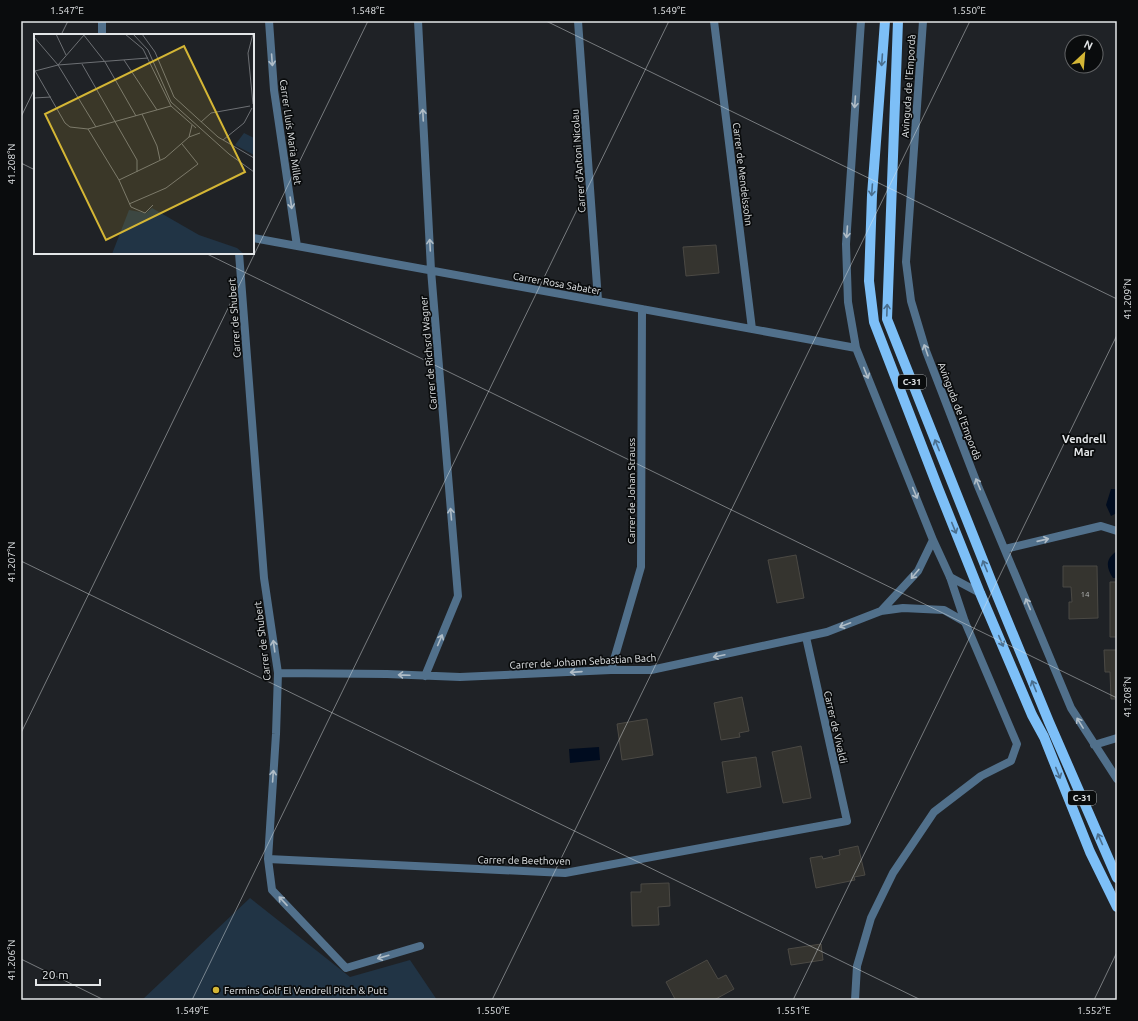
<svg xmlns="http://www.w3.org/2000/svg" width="1138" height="1021" viewBox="0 0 1138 1021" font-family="Ubuntu,sans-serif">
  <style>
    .green { fill: #213445 }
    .water { fill: #000c1f }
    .building { fill: #35342f; stroke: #4b4944 }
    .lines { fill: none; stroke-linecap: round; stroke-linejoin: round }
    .service { stroke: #51708b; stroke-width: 8 }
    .minor { stroke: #51708b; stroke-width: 8 }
    .primary { stroke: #7dbff7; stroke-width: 10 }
    .oneway { stroke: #b0bdc7 }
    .oneway2 { stroke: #496e8e }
    .ticks { fill: none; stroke: #e3e6e8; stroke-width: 1; stroke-opacity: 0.45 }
    .poi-dot { fill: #d4b635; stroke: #0a0c0d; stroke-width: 1.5 }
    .labels { text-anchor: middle; stroke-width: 3.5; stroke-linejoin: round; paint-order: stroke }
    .number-label { font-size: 8px; fill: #b8baba }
    .shield { fill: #0a0c0d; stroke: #a2a5a6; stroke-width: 1 }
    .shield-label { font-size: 9px; font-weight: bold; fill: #e3e6e8 }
    .street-label { font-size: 10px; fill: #e3e6e8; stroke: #0a0c0d }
    .poi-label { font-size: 10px; fill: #e3e6e8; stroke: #0a0c0d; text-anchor: start }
    .neighbourhood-label { font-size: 11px; font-weight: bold; fill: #e3e6e8; stroke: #0a0c0d }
    .inset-road { fill: none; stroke: #6d7074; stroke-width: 1 }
    .view { fill: #d4b635; fill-opacity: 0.15; stroke: #d4b635; stroke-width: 2 }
    .inset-edge { fill: none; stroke: #e3e6e8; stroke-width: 2 }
    .neatline { fill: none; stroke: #e3e6e8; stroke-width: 1.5 }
    .ticks-label { font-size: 10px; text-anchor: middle; fill: #e3e6e8 }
  </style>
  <rect width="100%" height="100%" fill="#1f2226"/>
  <path class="green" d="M 250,898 L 350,977 L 410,960 L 437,1000 L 142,1000 Z"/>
  <path class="water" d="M 1111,489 L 1117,489 L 1117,513 L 1111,516 L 1106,505 Z
    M 1117,551 L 1117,578 L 1113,578 C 1106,567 1105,559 1117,551 Z
    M 599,747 L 600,760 L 570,763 L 569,749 Z"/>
  <path class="building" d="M 716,245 L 719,273 L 686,276 L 683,247 Z
    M 796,555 L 804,598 L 777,603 L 768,560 Z
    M 1063,566 L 1097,566 L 1098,618 L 1069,619 L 1069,602 L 1072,602 L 1071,587 L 1063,587 Z
    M 1110,582 L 1117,582 L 1117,637 L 1110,637 Z
    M 1104,650 L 1117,650 L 1117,699 L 1111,699 L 1110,672 L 1105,672 Z
    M 742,697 L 749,731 L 739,733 L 740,737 L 721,740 L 714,703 Z
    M 647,719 L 653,755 L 622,760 L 617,724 Z
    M 801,746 L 811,798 L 783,803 L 772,752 Z
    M 756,757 L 761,787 L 727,793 L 722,762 Z
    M 858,846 L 865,875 L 854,877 L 855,880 L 816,888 L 810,858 L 822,856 L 823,859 L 840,855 L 839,850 Z
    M 669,883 L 670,906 L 658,907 L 659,925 L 632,926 L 631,892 L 641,892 L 641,884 Z
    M 821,944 L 823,960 L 791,965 L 788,949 Z
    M 707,960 L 718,979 L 726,975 L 734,989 L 714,1000 L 672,1000 L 675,999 L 666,982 Z"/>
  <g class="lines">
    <path class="service" d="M 950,577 L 980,593
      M 855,1000 L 857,966 L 871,918 L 893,873 L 934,812 L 981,776 L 1011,761 L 1017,744 L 965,622 L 950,577"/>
    <path class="minor" d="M 102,21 L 102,35
      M 269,21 L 274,90 L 297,246
      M 418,21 L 431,270 L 458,596 L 425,676
      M 578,21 L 598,300
      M 714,21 L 752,329
      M 861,21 L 846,244 L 848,302 L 856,348 L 933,540 L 950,577
      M 923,21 L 906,262 L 911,301 L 926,351 L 978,486 L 1071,708 L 1117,779
      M 253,238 L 856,348
      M 239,253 L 264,578 L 278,673 L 276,734 L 268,859 L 272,890 L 346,968 L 420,946
      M 1005,549 L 1101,526 L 1117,531
      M 881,611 L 918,571 L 933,540
      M 611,670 L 641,567 L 642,309
      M 278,673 L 387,674 L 460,677 L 611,670 L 651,670 L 827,632 L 881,611 L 903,608 L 944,610 L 965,622
      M 1094,745 L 1117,738
      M 268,859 L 565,873 L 847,821 L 806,637"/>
    <path class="primary" d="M 885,21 L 872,195 L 869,281 L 874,322 L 938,488 L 980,593 L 1032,715 L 1044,737 L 1090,852 L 1117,907
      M 898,21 L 887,319 L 996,593 L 1049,722 L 1117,878"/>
  </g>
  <defs><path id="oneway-shaft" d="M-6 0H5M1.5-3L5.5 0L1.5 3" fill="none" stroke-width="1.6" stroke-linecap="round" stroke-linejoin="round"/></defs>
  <g class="oneway">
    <use href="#oneway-shaft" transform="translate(272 60) rotate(86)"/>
    <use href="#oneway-shaft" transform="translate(855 102) rotate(94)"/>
    <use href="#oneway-shaft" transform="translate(423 115) rotate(-93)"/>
    <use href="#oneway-shaft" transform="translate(291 203) rotate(82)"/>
    <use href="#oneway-shaft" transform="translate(847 232) rotate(94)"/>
    <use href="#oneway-shaft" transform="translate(430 245) rotate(-93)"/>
    <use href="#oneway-shaft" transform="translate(926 350) rotate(-109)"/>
    <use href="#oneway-shaft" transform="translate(866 373) rotate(68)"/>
    <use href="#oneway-shaft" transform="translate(978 484) rotate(-112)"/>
    <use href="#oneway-shaft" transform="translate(915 493) rotate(68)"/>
    <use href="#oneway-shaft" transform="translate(451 514) rotate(-95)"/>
    <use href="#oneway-shaft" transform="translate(1043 540) rotate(-13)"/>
    <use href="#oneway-shaft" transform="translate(915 574) rotate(130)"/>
    <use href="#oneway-shaft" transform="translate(1028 604) rotate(-113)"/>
    <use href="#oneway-shaft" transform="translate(845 625) rotate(159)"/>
    <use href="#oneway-shaft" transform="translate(440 640) rotate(-67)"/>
    <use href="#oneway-shaft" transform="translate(274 646) rotate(-98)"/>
    <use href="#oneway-shaft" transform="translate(719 656) rotate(168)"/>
    <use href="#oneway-shaft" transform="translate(576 672) rotate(176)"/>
    <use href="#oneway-shaft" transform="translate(404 675) rotate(-178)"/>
    <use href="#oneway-shaft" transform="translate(1080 723) rotate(-122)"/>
    <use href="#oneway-shaft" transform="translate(273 776) rotate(-86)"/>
    <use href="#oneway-shaft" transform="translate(283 901) rotate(-133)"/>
    <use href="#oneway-shaft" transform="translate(383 957) rotate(164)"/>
  </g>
  <g class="oneway2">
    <use href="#oneway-shaft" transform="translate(882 60) rotate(94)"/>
    <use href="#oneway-shaft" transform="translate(872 190) rotate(94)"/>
    <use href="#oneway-shaft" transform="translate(887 310) rotate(-88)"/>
    <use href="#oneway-shaft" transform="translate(937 445) rotate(-112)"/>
    <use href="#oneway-shaft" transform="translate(954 528) rotate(68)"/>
    <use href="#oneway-shaft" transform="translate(985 566) rotate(-112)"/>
    <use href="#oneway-shaft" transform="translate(1001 641) rotate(67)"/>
    <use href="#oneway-shaft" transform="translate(1034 686) rotate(-112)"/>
    <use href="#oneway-shaft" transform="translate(1058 773) rotate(68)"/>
    <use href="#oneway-shaft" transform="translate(1100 839) rotate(-114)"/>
  </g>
  <path class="ticks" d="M 546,21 L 1117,299M 61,35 L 68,21M 21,117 L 35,88M 21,163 L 35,170M 205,253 L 1117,698M 21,561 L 921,1000M 21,733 L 368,21M 21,959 L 104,1000M 192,1000 L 669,21M 492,1000 L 970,21M 793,1000 L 1117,335M 1094,1000 L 1117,952"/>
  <circle class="poi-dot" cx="216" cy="990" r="4"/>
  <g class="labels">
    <g class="number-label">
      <text x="1085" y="597">14</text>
    </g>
    <g class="shield">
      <rect x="898" y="375" width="28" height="14" rx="3"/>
      <rect x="1068" y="791" width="28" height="14" rx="3"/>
    </g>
    <g class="shield-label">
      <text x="912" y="385">C-31</text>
      <text x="1082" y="801">C-31</text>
    </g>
    <g class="street-label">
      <text transform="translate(908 86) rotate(-86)" y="4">Avinguda de l'Empordà</text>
      <text transform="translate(291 132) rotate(82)" y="4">Carrer Lluís Maria Millet</text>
      <text transform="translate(578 161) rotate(-94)" y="4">Carrer d'Antoni Nicolau</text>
      <text transform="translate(743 174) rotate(83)" y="4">Carrer de Mendelssohn</text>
      <text transform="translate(557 283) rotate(10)" y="4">Carrer Rosa Sabater</text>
      <text transform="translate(234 318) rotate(-94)" y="4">Carrer de Shubert</text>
      <text transform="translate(428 353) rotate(-95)" y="4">Carrer de Richsrd Wagner</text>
      <text transform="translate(960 411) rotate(69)" y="4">Avinguda de l'Empordà</text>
      <text transform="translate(631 491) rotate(-90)" y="4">Carrer de Johan Strauss</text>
      <text transform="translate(262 641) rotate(-97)" y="4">Carrer de Shubert</text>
      <text transform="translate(583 661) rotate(-3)" y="4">Carrer de Johann Sebastian Bach</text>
      <text transform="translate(836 727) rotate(77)" y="4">Carrer de Vivaldi</text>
      <text transform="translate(524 860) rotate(1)" y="4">Carrer de Beethoven</text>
    </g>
    <g class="poi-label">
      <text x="224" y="994">Fermins Golf El Vendrell Pitch &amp; Putt</text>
    </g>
    <g class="neighbourhood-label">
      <text x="1084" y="443">Vendrell<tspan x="1084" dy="13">Mar</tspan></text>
    </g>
  </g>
  <g transform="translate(34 34)">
    <rect width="220" height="220" fill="#1f2226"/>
    <path d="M 210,99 L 220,104 L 220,121 L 201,111 ZM 118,174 L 165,201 L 203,214 L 210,220 L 78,220 L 95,176 L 112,179 Z" fill="#213445"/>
    <path class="inset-road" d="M 22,0 L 32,21M 49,0 L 71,28 L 102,82M 91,0 L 109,15 L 137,72 L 162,94M 99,0 L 114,16 L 137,68 L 195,120 L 220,138M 108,0 L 121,18 L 140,63 L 184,103 L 220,124M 0,3 L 24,31 L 62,93M 90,26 L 123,76M 48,30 L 103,126 L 103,138M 24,31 L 50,1M 0,35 L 31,89 L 36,93 L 54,95 L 137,72M 1,37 L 24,31 L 114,24M 0,64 L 17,63M 219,70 L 214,19 L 219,0M 108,80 L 123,112 L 126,126M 167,88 L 177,79 L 216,72M 54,95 L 85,146 L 97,173 L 111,179 L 119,171M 155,103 L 158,91M 189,106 L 210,89 L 218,74M 85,146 L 131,124 L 155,103 L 166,99M 95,170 L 132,154 L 164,130 L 148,110"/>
    <path class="view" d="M 150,12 L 211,138 L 72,206 L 11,80 Z"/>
    <rect width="220" height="220" class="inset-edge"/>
  </g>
  <rect width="1138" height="1021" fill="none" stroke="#0a0c0d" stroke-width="44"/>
  <g transform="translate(1084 54) rotate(26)"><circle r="19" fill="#0a0c0d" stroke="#616365"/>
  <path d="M0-3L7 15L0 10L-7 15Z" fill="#d4b635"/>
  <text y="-6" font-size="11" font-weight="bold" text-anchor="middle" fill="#e3e6e8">N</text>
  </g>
  <path d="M36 979v6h64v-6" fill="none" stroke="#e3e6e8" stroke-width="2"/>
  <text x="42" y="979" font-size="12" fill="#e3e6e8" stroke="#0a0c0d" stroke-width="3" paint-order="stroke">20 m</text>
  <rect x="22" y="22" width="1094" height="977" class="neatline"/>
  <g class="ticks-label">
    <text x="67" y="14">1.547°E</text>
    <text x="368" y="14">1.548°E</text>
    <text x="669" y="14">1.549°E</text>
    <text x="969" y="14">1.550°E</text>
    <text transform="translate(11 164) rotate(-90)" y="4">41.208°N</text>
    <text transform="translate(1127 299) rotate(-90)" y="4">41.209°N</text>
    <text transform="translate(11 562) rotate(-90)" y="4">41.207°N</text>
    <text transform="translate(1127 697) rotate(-90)" y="4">41.208°N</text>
    <text transform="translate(11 960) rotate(-90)" y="4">41.206°N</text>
    <text x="192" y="1014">1.549°E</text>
    <text x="493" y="1014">1.550°E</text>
    <text x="793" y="1014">1.551°E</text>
    <text x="1094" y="1014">1.552°E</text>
  </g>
</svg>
